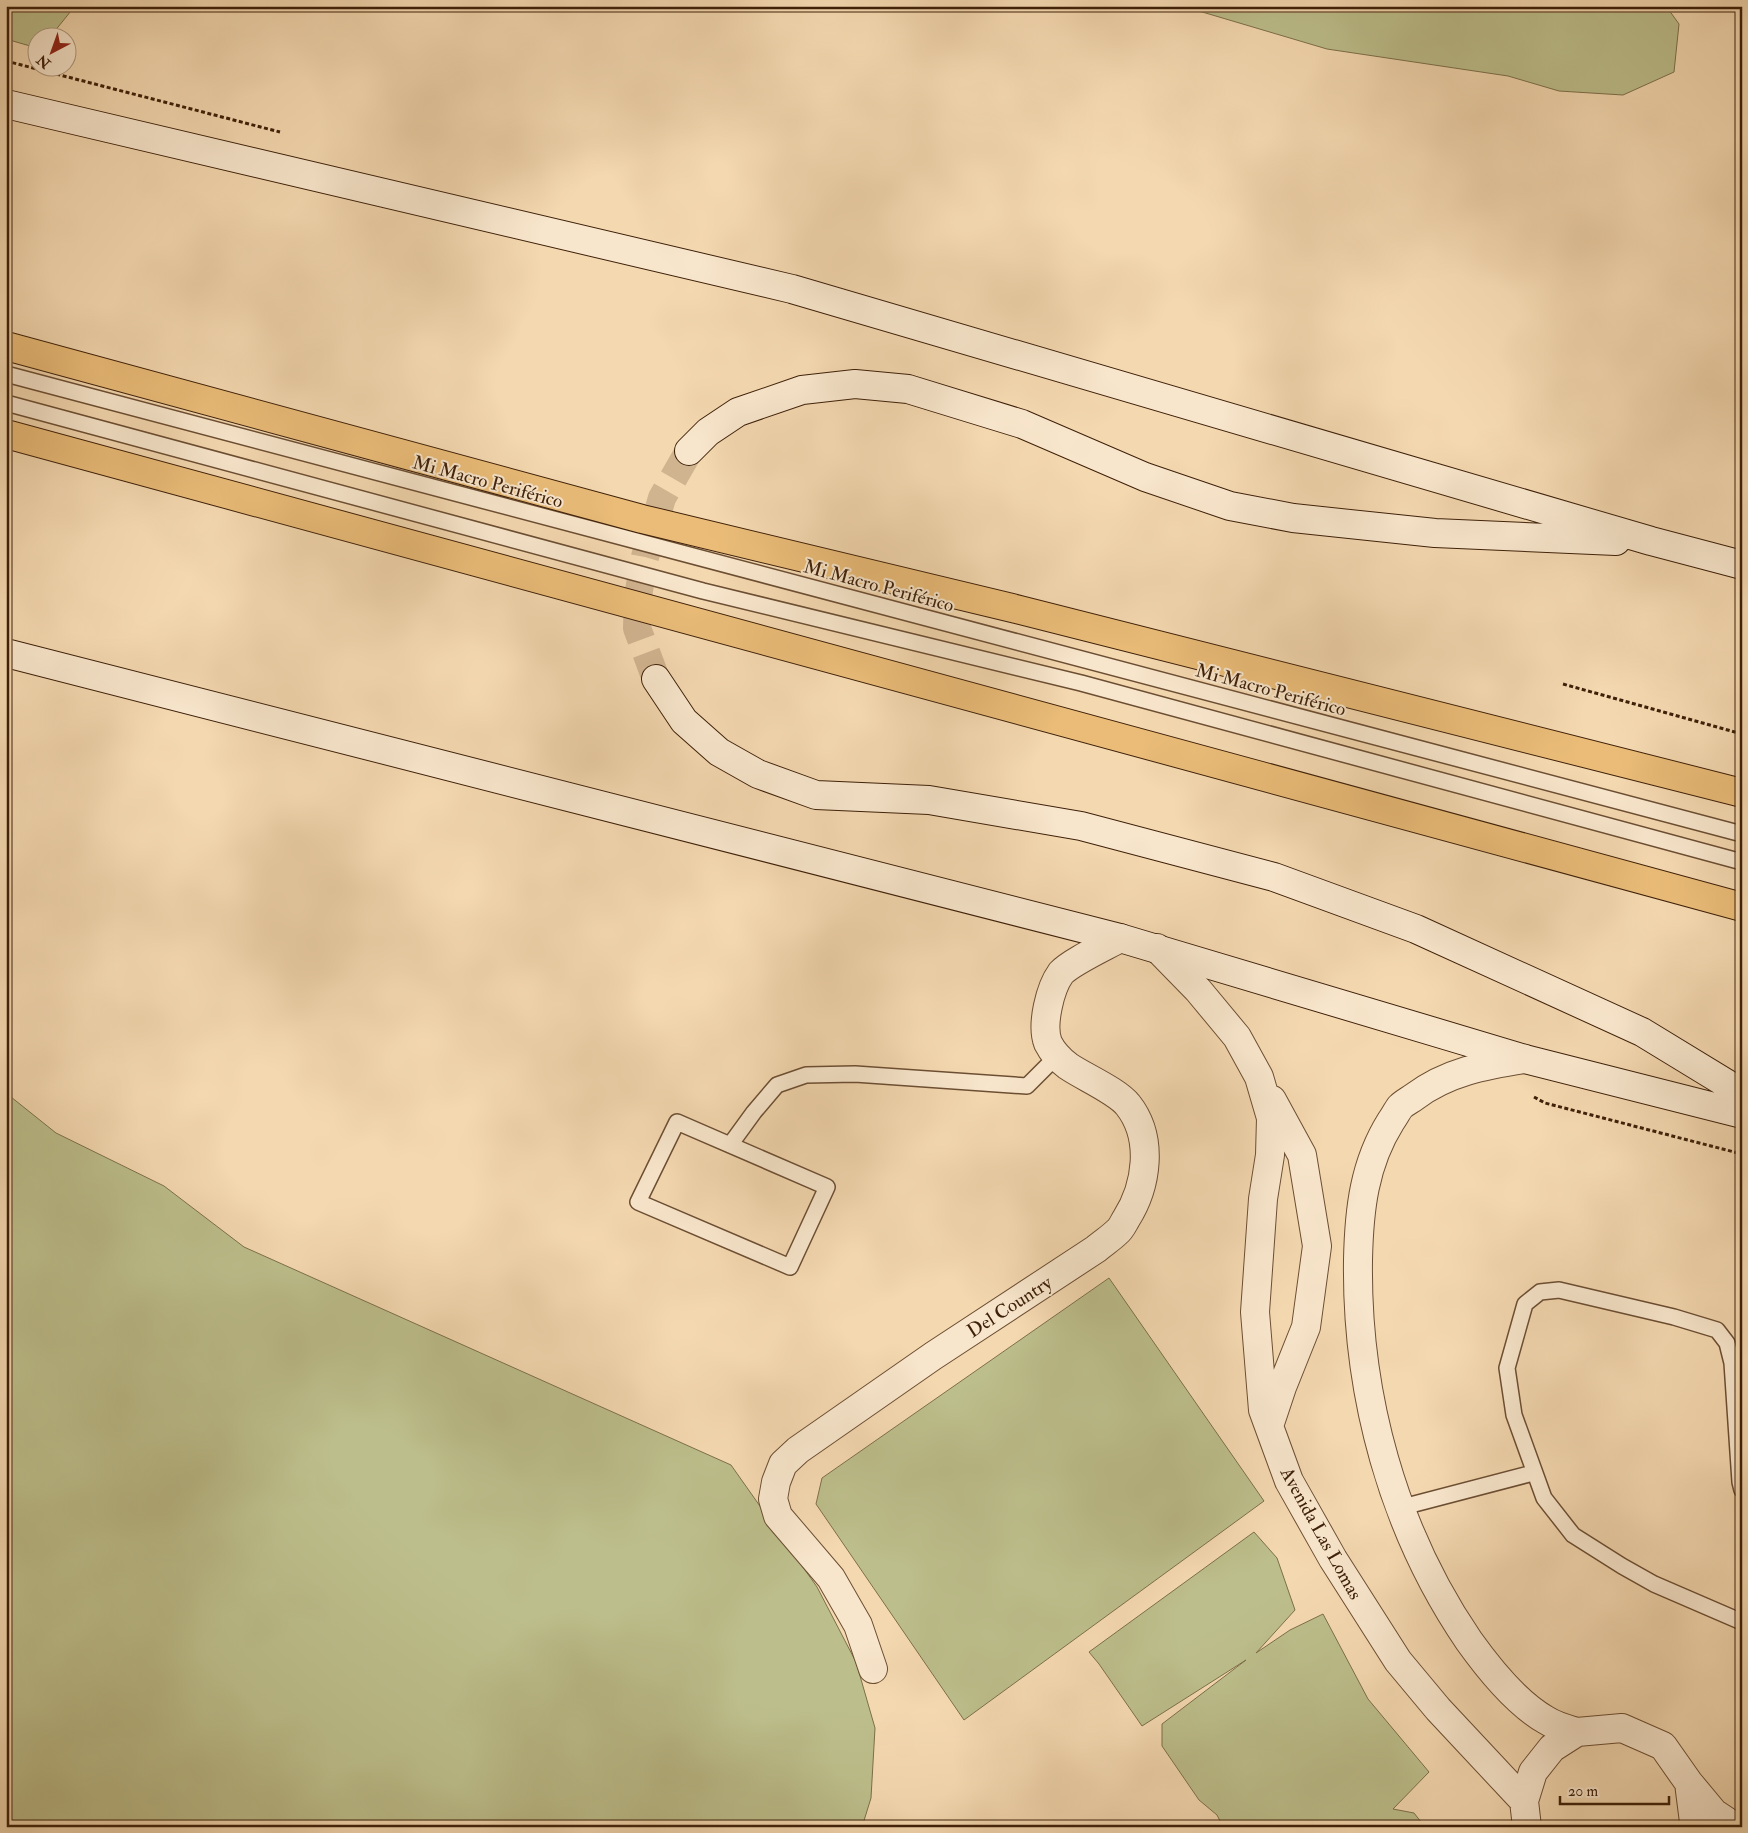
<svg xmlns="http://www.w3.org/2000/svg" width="1748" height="1833" viewBox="0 0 1748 1833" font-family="'IM FELL Double Pica',serif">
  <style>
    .green { fill: #bcbe8b; stroke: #7d6f4a }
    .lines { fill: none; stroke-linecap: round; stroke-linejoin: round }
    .secondary-tunnel { stroke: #d0b38f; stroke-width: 28; stroke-dasharray: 28 14; stroke-linecap: butt }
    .service-casing { stroke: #6c4e33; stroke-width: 18 }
    .minor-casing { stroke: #6c4e33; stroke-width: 30 }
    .secondary-casing { stroke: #3e2009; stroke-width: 30 }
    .motorway-casing { stroke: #3e2009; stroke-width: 30 }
    .path { stroke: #3e2009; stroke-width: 3; stroke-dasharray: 4 2.5; stroke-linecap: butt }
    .service { stroke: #f8e6cc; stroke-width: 15 }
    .minor { stroke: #f8e6cc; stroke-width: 28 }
    .secondary { stroke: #f8e6cc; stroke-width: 28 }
    .motorway { stroke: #eabc78; stroke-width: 28 }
    .labels { text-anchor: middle; stroke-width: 4; stroke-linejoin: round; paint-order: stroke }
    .street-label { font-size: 19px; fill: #3e2009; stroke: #f8e6cc }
  </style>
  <rect width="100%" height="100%" fill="#f4d8b0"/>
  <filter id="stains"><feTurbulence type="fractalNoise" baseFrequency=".004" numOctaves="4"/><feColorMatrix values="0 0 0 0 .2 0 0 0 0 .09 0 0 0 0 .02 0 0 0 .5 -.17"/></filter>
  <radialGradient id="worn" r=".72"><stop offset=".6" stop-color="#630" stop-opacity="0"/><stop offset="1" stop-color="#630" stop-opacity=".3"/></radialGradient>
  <path class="green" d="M 6,6 L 75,6 L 50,37 L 38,38 L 37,48 L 6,39 Z
    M 1182,6 L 1666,6 L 1679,24 L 1674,72 L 1623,95 L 1559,91 L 1508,76 L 1327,49 Z
    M 6,1093 L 56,1133 L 164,1186 L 244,1247 L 731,1465 L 817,1587 L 856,1662 L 875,1728 L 871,1798 L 862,1827 L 6,1827 Z
    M 1109,1278 L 1264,1501 L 964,1720 L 816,1504 L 822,1478 Z
    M 1254,1532 L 1277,1558 L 1295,1610 L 1256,1653 L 1290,1630 L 1323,1614 L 1368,1699 L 1429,1772 L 1393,1809 L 1414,1813 L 1425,1827 L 1223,1827 L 1217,1815 L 1199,1800 L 1162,1746 L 1162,1724 L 1246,1660 L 1142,1726 L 1099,1664 L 1089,1652 Z"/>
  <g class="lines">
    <path class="secondary-tunnel" d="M 656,679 L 637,628 L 638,596 L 645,557 L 662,498 L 689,451"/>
    <defs>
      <path id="service" d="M 6,374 L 1742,834
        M 6,403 L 703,591 L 1081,683 L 1742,862
        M 677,1122 L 827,1187 L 790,1267 L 638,1202 Z
        M 730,1145 L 754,1112 L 777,1085 L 806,1075 L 855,1074 L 1027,1086 L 1057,1056
        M 1742,1490 L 1740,1482 L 1732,1363 L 1727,1343 L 1717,1330 L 1674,1317 L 1559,1290 L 1540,1292 L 1525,1304 L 1507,1368 L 1514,1415 L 1544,1498 L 1573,1535 L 1622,1566 L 1654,1584 L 1742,1622
        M 1399,1508 L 1533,1473"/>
      <path id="minor" d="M 1157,948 L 1198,990 L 1237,1037 L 1259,1077 L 1271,1118 L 1270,1155 L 1263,1199 L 1255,1312 L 1263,1410 L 1289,1481 L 1333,1559 L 1398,1661 L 1438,1709 L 1524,1801
        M 1525,1059 C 1485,1065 1447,1072 1414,1097 C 1410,1100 1404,1103 1400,1107 C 1397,1111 1394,1117 1391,1121 C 1364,1164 1359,1210 1358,1260 C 1356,1394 1393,1530 1469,1641 C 1489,1669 1516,1703 1546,1720 C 1555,1726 1567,1729 1577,1732
        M 1270,1423 L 1282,1387 L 1306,1327 L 1317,1246 L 1302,1155 L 1272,1100
        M 873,1669 L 858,1625 L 831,1578 L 778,1516 L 773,1499 L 776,1482 L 783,1464 L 798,1450 L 933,1356 L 1096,1249 C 1103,1243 1111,1238 1117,1232 C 1121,1229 1123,1224 1126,1219 C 1147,1186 1154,1138 1128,1105 C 1117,1091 1084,1077 1068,1066 C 1060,1060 1052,1051 1048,1043 C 1041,1025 1050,988 1061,973 C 1071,962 1106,946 1120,938
        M 1689,1783 L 1714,1813 L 1735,1827
        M 1527,1827 L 1524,1801 L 1533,1772 L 1552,1748 L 1577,1732 L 1622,1728 L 1663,1746 L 1689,1783 L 1694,1822 L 1692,1827"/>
      <path id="secondary" d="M 6,104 L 792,289 L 1651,541 L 1742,565
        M 689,451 L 708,432 L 738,412 L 802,390 L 855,384 L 908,389 L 1022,424 L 1145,477 L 1230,506 L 1293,518 L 1435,533 L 1616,541
        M 6,653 L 1120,938 L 1525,1059 L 1742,1114
        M 656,679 L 684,721 L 719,752 L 758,774 L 816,795 L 929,800 L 1081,826 L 1274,877 L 1416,929 L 1642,1032 L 1742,1093"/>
      <path id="motorway" d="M 6,346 L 642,519 L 1020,610 L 1742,793
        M 6,434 L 1742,907"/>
    </defs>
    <use href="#service" class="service-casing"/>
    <use href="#minor" class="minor-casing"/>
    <use href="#secondary" class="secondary-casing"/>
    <use href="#motorway" class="motorway-casing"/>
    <path class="path" d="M 6,61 L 280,132
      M 1563,684 L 1742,734
      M 1534,1097 L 1545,1103 L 1742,1154"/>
    <use href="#service" class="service"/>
    <use href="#minor" class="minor"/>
    <use href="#secondary" class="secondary"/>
    <use href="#motorway" class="motorway"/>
  </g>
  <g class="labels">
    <g class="street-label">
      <text transform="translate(488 481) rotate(15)" y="7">Mi Macro Periférico</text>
      <text transform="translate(879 585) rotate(15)" y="7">Mi Macro Periférico</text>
      <text transform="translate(1271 689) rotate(15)" y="7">Mi Macro Periférico</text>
      <text transform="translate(1009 1306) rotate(-33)" y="7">Del Country</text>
      <text transform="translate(1322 1533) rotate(61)" y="7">Avenida Las Lomas</text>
    </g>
  </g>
  <rect width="1748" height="1833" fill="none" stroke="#f4d8b0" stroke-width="25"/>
  <rect x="8" y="8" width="1733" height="1818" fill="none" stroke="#3e2009" stroke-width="2.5"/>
  <rect x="12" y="12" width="1723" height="1808" fill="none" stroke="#3e2009"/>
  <g transform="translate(52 52) rotate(221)"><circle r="24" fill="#f8e6cc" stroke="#ae977e"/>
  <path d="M0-4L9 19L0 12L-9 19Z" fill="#8f2418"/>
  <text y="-8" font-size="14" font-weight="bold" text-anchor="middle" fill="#3e2009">N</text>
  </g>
  <path d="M1560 1796v8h109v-8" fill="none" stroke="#3e2009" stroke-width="2.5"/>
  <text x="1568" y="1796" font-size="15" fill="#3e2009" stroke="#f8e6cc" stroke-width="4" paint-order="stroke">20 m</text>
  <rect width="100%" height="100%" filter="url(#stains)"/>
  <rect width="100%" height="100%" fill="url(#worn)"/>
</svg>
